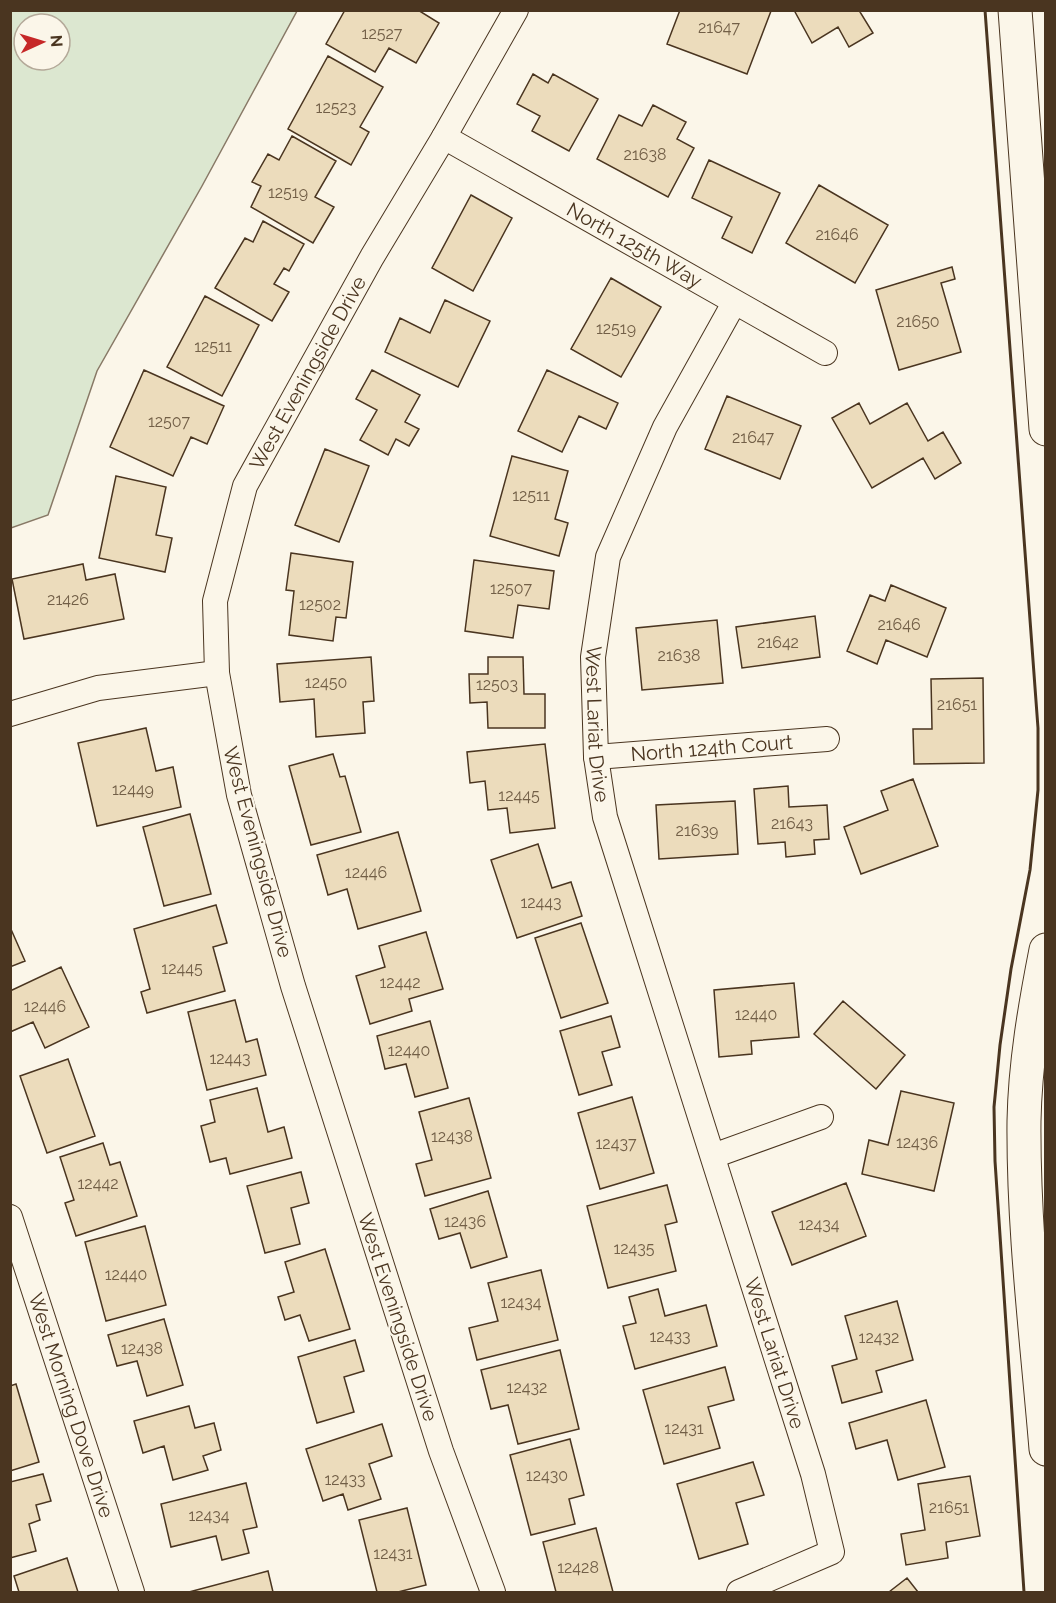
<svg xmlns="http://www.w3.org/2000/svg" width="1056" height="1603" viewBox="0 0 1056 1603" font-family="Raleway,sans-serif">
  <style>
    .green { fill: #dce7d0; stroke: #887966; stroke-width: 1.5; fill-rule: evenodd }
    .building { fill: #ecdcbc; stroke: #4a3520; stroke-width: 1.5 }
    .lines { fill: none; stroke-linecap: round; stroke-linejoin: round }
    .street-casing { stroke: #4a3520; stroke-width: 26 }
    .secondary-casing { stroke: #4a3520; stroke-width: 35 }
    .street { stroke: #fbf6e9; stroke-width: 24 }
    .secondary { stroke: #fbf6e9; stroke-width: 33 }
    .wall { stroke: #4a3520; stroke-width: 3 }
    .labels { text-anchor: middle; stroke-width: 4.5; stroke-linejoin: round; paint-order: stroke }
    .number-label { font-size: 16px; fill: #725f47 }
    .street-label { font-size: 20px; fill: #4a3520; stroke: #fbf6e9 }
  </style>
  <rect width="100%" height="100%" fill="#fbf6e9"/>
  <path class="green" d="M 10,11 L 297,11 L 202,186 L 97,371 L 48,515 L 11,528 ZM 24,24 L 60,24 L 60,60 L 24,60 Z"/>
  <path class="building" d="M 345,10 L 418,10 L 439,23 L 416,63 L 389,48 L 375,72 L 326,44 Z
    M 680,10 L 771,11 L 747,74 L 667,44 Z
    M 794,10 L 863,10 L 860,12 L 873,33 L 849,47 L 838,27 L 812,43 Z
    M 328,56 L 383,87 L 360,127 L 369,132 L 351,165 L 288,129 Z
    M 533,74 L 548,83 L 553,74 L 598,99 L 569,151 L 532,131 L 540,116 L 517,104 Z
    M 653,105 L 686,122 L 677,139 L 694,148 L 668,197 L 597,159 L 619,115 L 642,126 Z
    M 292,136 L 336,161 L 315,197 L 334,207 L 313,243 L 251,207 L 261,186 L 252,182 L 268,154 L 279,160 Z
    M 709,160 L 780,193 L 752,253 L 722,238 L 732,217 L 692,198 Z
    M 819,185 L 888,225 L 855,283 L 786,243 Z
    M 471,195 L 512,218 L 473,291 L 432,268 Z
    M 263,221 L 304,244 L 289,271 L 284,268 L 274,284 L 289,292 L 272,321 L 215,288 L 245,238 L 253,242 Z
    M 952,267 L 955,279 L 941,283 L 961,352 L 899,370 L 876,290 Z
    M 611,278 L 661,307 L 621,377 L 571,349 Z
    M 205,296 L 259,325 L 222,396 L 167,367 Z
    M 445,300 L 490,321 L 458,387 L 385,352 L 400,318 L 430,333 Z
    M 144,370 L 224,406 L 207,444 L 191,437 L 173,476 L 110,447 Z
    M 372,370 L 420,395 L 405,422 L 419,429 L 409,446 L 396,439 L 388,455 L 360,440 L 377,410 L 356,399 Z
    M 547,370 L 618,403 L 606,429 L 579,416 L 562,452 L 518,431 Z
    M 727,396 L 801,426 L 780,479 L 705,449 Z
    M 859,403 L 870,424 L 907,403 L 928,441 L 943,432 L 961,463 L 935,479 L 923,458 L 872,488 L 832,418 Z
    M 325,449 L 369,466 L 339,542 L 295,525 Z
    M 512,456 L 568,471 L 555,519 L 568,523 L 559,556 L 490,536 Z
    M 116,476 L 166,487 L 156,535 L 172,538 L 165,572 L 99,558 Z
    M 291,553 L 353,562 L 346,618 L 336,617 L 333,641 L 289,635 L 294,591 L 286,590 Z
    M 474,560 L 554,571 L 549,609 L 518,605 L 513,638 L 465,631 Z
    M 83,564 L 86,580 L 115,574 L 124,619 L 24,639 L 12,579 Z
    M 891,585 L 946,608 L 927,657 L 886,640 L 877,664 L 847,651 L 870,595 L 885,601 Z
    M 815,616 L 820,657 L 742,668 L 736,627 Z
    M 717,620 L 723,683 L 642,690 L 636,628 Z
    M 371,657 L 374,701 L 363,702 L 365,733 L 316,737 L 314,699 L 280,702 L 277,664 Z
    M 488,657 L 523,657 L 524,694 L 545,694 L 545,728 L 488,728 L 487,702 L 470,703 L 469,674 L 488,674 Z
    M 983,678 L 984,763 L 914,764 L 913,729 L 932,729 L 931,679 Z
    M 146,728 L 156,771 L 173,767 L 181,807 L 97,826 L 78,743 Z
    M 545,744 L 555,828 L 510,833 L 507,808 L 488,810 L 485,781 L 470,783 L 467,752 Z
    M 333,754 L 340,777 L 345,776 L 361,832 L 311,845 L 289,766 Z
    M 913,779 L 938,846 L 861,874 L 844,827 L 888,810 L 881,791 Z
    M 788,786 L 789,807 L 827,805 L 829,839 L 814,840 L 815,854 L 786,857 L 785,842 L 758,844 L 754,789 Z
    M 735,801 L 738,854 L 659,859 L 656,805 Z
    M 190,814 L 211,894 L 164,906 L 143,827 Z
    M 398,832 L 421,911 L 358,929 L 347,889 L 328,895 L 317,855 Z
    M 538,844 L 552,888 L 571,882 L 582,916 L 517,938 L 491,860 Z
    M 216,905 L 227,943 L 213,947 L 225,991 L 147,1013 L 141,992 L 150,989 L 134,929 Z
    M 581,923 L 608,1003 L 561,1018 L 535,938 Z
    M 10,927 L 25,961 L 10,967 Z
    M 426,932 L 443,989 L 409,999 L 412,1011 L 370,1024 L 356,976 L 385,967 L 379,946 Z
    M 61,967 L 89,1027 L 45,1048 L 33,1022 L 10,1032 L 10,991 Z
    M 794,983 L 799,1037 L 751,1041 L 752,1054 L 719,1057 L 714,990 Z
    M 235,1000 L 246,1042 L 257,1039 L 266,1075 L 207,1090 L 188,1012 Z
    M 843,1001 L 905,1055 L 876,1089 L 814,1034 Z
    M 611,1016 L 620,1047 L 602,1052 L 612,1085 L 579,1095 L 560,1031 Z
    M 430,1021 L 448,1088 L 415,1097 L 406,1064 L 385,1069 L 377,1036 Z
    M 68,1059 L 95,1136 L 47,1153 L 20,1076 Z
    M 257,1088 L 268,1132 L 284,1127 L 292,1158 L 230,1174 L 226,1158 L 210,1162 L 201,1126 L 215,1122 L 210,1100 Z
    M 901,1091 L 954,1103 L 934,1191 L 862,1174 L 869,1140 L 888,1145 Z
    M 632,1097 L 654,1173 L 600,1189 L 578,1113 Z
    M 469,1098 L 491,1178 L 425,1196 L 416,1164 L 432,1160 L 419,1112 Z
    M 103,1143 L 110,1165 L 120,1162 L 137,1216 L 76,1236 L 65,1203 L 74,1200 L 60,1157 Z
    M 301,1172 L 309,1203 L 291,1208 L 300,1244 L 265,1253 L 247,1186 Z
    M 846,1183 L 866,1236 L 792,1265 L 772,1212 Z
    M 667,1185 L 677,1222 L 665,1225 L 676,1271 L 608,1288 L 587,1206 Z
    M 488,1191 L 507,1257 L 471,1268 L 460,1233 L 439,1239 L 430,1209 Z
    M 145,1226 L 166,1305 L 106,1321 L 85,1242 Z
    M 325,1249 L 350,1329 L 309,1341 L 300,1315 L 285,1320 L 278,1297 L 294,1292 L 285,1262 Z
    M 541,1270 L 558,1340 L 477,1360 L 469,1328 L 498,1321 L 488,1283 Z
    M 658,1289 L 665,1316 L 706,1305 L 717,1346 L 635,1369 L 623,1326 L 636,1323 L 629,1297 Z
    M 897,1301 L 913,1360 L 876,1371 L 882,1392 L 842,1403 L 832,1366 L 857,1359 L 845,1316 Z
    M 164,1319 L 183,1385 L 147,1396 L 137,1361 L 117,1366 L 108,1335 Z
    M 355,1340 L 364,1371 L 344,1377 L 354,1412 L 317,1423 L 298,1357 Z
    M 560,1350 L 579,1429 L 518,1444 L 508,1405 L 491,1409 L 481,1370 Z
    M 725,1367 L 734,1400 L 708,1407 L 720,1448 L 664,1464 L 643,1390 Z
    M 16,1384 L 39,1462 L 10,1471 L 10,1386 Z
    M 926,1400 L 945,1467 L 898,1480 L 887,1440 L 856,1449 L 849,1423 Z
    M 189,1406 L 195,1428 L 214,1423 L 221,1450 L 203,1456 L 208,1470 L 173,1480 L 164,1446 L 143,1453 L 134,1421 Z
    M 382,1424 L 392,1456 L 369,1464 L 381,1499 L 348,1510 L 343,1494 L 323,1501 L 306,1449 Z
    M 570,1439 L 584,1495 L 569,1499 L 575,1524 L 531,1535 L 510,1455 Z
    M 753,1462 L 764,1495 L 736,1503 L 748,1544 L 699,1559 L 677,1484 Z
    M 43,1474 L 51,1501 L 36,1505 L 40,1520 L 29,1524 L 36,1551 L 10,1558 L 10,1482 Z
    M 970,1476 L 980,1536 L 946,1542 L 948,1558 L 906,1565 L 901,1534 L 925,1530 L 918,1484 Z
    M 246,1483 L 257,1527 L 243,1530 L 249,1553 L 222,1560 L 216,1536 L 171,1547 L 161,1504 Z
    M 407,1508 L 426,1585 L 398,1592 L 377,1592 L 359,1520 Z
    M 596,1528 L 613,1592 L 556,1592 L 543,1542 Z
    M 67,1558 L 78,1592 L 19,1592 L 14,1576 Z
    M 268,1571 L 273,1592 L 189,1592 Z
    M 907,1578 L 918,1592 L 889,1592 Z"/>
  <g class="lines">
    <defs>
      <g id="street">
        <path id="s1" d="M 444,137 L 825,353"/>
        <path id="s2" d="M 734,303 L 665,427 L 608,557 L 593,657 L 596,757 L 605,817 L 813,1474 L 832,1552 L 739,1592"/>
        <path d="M 10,714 L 98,688 L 217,673"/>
        <path id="s3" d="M 596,757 L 827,739"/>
        <path d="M 713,1156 L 821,1117"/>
        <path id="s4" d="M 10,1217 L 132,1592"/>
        <path id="s5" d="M 493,1592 L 441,1451 L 293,986 L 239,795 L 217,673 L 215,601 L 245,486 L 372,257 L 444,137 L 516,10"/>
      </g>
      <path id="secondary" d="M 1015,10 L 1046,429
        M 1046,950 C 1035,1006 1025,1064 1024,1121 C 1023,1230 1037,1340 1046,1449"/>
    </defs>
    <use href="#street" class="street-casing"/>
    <use href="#secondary" class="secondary-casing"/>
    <use href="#street" class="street"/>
    <use href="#secondary" class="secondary"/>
    <path class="wall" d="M 985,10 L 1038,728 L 1038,790 L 1030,870 L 1011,969 L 1000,1045 L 994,1107 L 995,1161 L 1024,1592"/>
  </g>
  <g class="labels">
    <g class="number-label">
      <text x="719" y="33">21647</text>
      <text x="382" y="39">12527</text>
      <text x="336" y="113">12523</text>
      <text x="645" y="160">21638</text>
      <text x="288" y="198">12519</text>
      <text x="837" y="240">21646</text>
      <text x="918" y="327">21650</text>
      <text x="616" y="334">12519</text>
      <text x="213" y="352">12511</text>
      <text x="169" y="427">12507</text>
      <text x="753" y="443">21647</text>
      <text x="531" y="501">12511</text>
      <text x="511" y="594">12507</text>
      <text x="68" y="605">21426</text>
      <text x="320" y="610">12502</text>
      <text x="899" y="630">21646</text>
      <text x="778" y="648">21642</text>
      <text x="679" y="661">21638</text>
      <text x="326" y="688">12450</text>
      <text x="497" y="690">12503</text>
      <text x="957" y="710">21651</text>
      <text x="133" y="795">12449</text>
      <text x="519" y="801">12445</text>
      <text x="792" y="829">21643</text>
      <text x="697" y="836">21639</text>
      <text x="366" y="878">12446</text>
      <text x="541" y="908">12443</text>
      <text x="182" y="974">12445</text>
      <text x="400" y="988">12442</text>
      <text x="45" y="1012">12446</text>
      <text x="756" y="1020">12440</text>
      <text x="409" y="1056">12440</text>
      <text x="230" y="1064">12443</text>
      <text x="452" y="1142">12438</text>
      <text x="917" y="1148">12436</text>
      <text x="616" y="1149">12437</text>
      <text x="98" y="1189">12442</text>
      <text x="465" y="1227">12436</text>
      <text x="819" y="1230">12434</text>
      <text x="634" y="1254">12435</text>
      <text x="126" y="1280">12440</text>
      <text x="521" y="1308">12434</text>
      <text x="670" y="1342">12433</text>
      <text x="879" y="1343">12432</text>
      <text x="142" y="1354">12438</text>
      <text x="527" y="1393">12432</text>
      <text x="684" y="1434">12431</text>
      <text x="547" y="1481">12430</text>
      <text x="345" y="1485">12433</text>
      <text x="949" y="1513">21651</text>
      <text x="209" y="1521">12434</text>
      <text x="393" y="1559">12431</text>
      <text x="578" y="1573">12428</text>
    </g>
    <g class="street-label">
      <text dy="7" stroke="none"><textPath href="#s1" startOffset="219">North 125th Way</textPath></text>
      <text dy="7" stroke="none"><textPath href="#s5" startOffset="1281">West Eveningside Drive</textPath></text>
      <text dy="7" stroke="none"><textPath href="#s2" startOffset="452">West Lariat Drive</textPath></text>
      <text dy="7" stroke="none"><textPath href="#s3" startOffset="116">North 124th Court</textPath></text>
      <text transform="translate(258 852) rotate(75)" y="7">West Eveningside Drive</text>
      <text transform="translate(398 1317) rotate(72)" y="7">West Eveningside Drive</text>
      <text dy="7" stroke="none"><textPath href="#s2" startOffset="1108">West Lariat Drive</textPath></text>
      <text dy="7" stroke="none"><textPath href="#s4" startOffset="198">West Morning Dove Drive</textPath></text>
    </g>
  </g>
  <rect width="1056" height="1603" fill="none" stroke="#4a3520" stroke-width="24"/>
  <g transform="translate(42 42) rotate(86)"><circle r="28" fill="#fbf6e9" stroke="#b4a999" stroke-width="1.5"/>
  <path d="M0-4.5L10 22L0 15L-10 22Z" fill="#c62828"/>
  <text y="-9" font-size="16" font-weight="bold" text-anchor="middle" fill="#4a3520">N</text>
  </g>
</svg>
